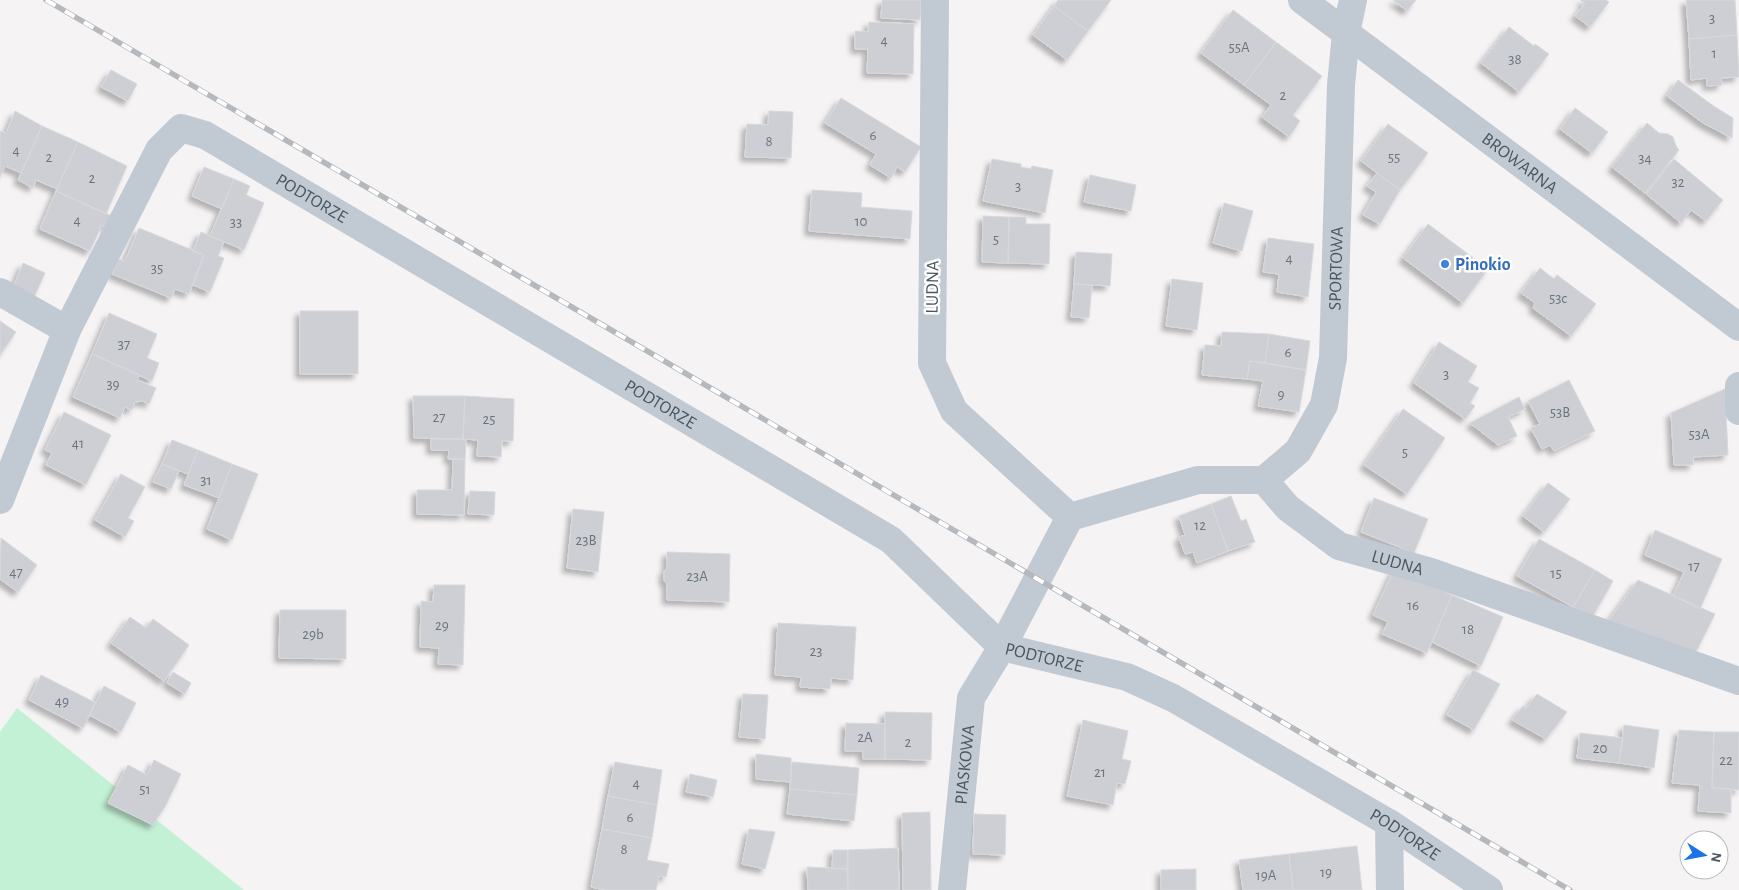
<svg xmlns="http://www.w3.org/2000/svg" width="1739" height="890" viewBox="0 0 1739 890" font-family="'Alegreya Sans',sans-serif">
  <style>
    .green { fill: #c3f1d5 }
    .building { fill: #cdcfd5; stroke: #d7d9de; filter: url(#shadow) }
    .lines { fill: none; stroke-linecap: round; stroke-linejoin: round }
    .minor { stroke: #c1cad2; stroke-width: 28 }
    .tertiary { stroke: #c1cad2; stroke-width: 28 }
    .rail-casing { stroke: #b5b8bd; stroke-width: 5.5 }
    .rail { stroke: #fff; stroke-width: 4; stroke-dasharray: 11; stroke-linecap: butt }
    .shop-dot { fill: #3f7fe0; stroke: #fff; stroke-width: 2 }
    .labels { text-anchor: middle; stroke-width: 5; stroke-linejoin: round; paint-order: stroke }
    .number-label { font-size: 15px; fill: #6b747e }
    .street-label { font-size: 18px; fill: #4a5661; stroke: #fff }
    .shop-label { font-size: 18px; font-weight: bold; fill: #366cbe; stroke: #fff; text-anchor: start }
  </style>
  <defs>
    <filter id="shadow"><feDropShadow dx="-4.5" dy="4.5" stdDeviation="2.5" flood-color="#0004"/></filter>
  </defs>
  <rect width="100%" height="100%" fill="#f5f3f3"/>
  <path class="green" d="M 17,708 L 244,890 L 0,890 L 0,732 Z"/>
  <path class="building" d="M 882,0 L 921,0 L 920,20 L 881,18 Z
    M 1058,0 L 1111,0 L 1088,31 L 1054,6 Z
    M 1393,0 L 1416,0 L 1407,11 Z
    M 1580,0 L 1606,0 L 1609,2 L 1590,27 L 1575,16 L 1585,3 Z
    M 1686,0 L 1735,0 L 1737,35 L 1689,39 Z
    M 1054,6 L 1088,31 L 1067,60 L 1033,35 Z
    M 1233,10 L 1276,42 L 1244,85 L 1201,53 Z
    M 869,22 L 914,24 L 913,74 L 867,73 L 868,49 L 855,49 L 855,31 L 868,32 Z
    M 1509,27 L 1534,46 L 1535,44 L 1549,54 L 1519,92 L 1481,63 Z
    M 1737,35 L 1739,77 L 1721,78 L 1722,85 L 1707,86 L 1707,78 L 1691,80 L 1689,39 Z
    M 1276,42 L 1322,76 L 1293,115 L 1300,121 L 1289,137 L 1262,117 L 1271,105 L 1244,85 Z
    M 111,70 L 137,84 L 128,101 L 101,87 Z
    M 1678,80 L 1715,107 L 1733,118 L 1732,138 L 1703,123 L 1667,96 Z
    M 841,98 L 921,147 L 905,172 L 897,167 L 891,178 L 870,165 L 876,154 L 825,123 Z
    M 1575,108 L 1608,132 L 1592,153 L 1560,129 Z
    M 15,111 L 42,126 L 21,173 L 5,166 L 0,177 L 0,131 L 6,133 Z
    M 769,111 L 793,112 L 791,158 L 745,157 L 747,124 L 768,125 Z
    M 1647,123 L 1659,133 L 1668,134 L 1673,137 L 1676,146 L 1679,150 L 1645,193 L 1612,167 Z
    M 1388,124 L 1428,153 L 1400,190 L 1361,161 Z
    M 42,126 L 78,142 L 57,189 L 36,180 L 33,188 L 18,180 Z
    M 78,142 L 127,166 L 106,214 L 56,191 Z
    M 992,159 L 1021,164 L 1021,167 L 1031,169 L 1032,166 L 1053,170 L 1045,213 L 983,201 Z
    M 1674,159 L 1723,200 L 1706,221 L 1691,210 L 1681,223 L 1646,194 Z
    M 204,167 L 234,179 L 222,209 L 192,196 Z
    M 1377,173 L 1400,190 L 1380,224 L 1363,215 L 1376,192 L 1367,186 Z
    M 1090,175 L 1136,185 L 1131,211 L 1084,202 Z
    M 234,179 L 250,186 L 246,195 L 264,203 L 244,250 L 210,236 Z
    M 812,190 L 862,193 L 861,207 L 912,211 L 910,239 L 809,231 Z
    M 56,191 L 112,216 L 107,227 L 102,225 L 90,251 L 40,229 Z
    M 1224,203 L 1253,211 L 1242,251 L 1213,243 Z
    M 983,216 L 1009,217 L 1008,263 L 982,262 Z
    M 1009,217 L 1026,217 L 1026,224 L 1050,224 L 1049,264 L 1008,263 Z
    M 1428,224 L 1488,269 L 1463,303 L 1403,258 Z
    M 139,228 L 204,255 L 189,294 L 175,289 L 171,298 L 112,274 L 118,259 L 125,261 Z
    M 201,232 L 224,242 L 218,256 L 224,258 L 210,292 L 193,285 L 204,255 L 193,251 Z
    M 1268,238 L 1314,244 L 1308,297 L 1277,292 L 1279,274 L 1263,272 Z
    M 1076,252 L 1112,254 L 1110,286 L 1074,284 Z
    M 23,263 L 45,273 L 31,304 L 11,292 Z
    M 1540,268 L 1554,279 L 1557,275 L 1596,304 L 1571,336 L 1533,308 L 1535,303 L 1521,293 Z
    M 1172,279 L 1203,283 L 1197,330 L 1166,326 Z
    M 1074,284 L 1092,285 L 1089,318 L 1071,317 Z
    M 300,311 L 358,311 L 358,374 L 300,374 Z
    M 109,313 L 157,334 L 147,358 L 159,363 L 152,381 L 92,354 Z
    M 0,321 L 16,332 L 0,355 Z
    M 1222,332 L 1269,334 L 1265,363 L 1250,361 L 1247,379 L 1202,375 L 1205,345 L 1221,346 Z
    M 1269,334 L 1310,341 L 1306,370 L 1265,363 Z
    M 1439,342 L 1477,366 L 1468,382 L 1479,388 L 1470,403 L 1475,406 L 1465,419 L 1414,383 Z
    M 92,354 L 140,375 L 137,380 L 156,388 L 149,404 L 143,401 L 135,402 L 132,410 L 125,407 L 120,418 L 73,397 Z
    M 1250,361 L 1306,370 L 1299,412 L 1258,406 L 1263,381 L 1247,379 Z
    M 1569,380 L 1595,431 L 1554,451 L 1550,445 L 1542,449 L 1531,428 L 1540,424 L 1528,401 Z
    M 1725,389 L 1728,455 L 1693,457 L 1693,465 L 1674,465 L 1671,413 Z
    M 413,396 L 465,396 L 463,439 L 414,438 Z
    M 465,396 L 514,399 L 513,441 L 502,441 L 501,457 L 477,456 L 478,440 L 463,439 Z
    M 1519,397 L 1525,409 L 1508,417 L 1517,436 L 1498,445 L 1470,423 Z
    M 1403,409 L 1445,438 L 1407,494 L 1364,465 Z
    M 64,412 L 111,435 L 86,485 L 46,465 L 52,453 L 45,450 Z
    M 431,439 L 466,439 L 465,459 L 448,459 L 449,450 L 431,450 Z
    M 172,440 L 198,450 L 188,474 L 162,464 Z
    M 198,450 L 232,464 L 219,498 L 184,485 Z
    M 453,459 L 465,459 L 464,515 L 417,514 L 417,490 L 452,490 Z
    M 162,464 L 179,471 L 171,489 L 153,482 Z
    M 232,464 L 258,474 L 232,540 L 207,529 Z
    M 121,474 L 145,487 L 128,518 L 134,521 L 125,537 L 95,520 Z
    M 1548,483 L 1570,499 L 1544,532 L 1523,516 Z
    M 470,491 L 495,492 L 494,515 L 468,514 Z
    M 1231,496 L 1241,521 L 1246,519 L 1255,542 L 1228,551 L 1211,504 Z
    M 1374,498 L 1428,519 L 1414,553 L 1361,532 Z
    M 1211,504 L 1228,551 L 1197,563 L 1193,552 L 1185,554 L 1179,537 L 1185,535 L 1179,516 Z
    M 573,509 L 604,512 L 598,572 L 567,568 Z
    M 1655,530 L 1722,559 L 1700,609 L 1673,596 L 1684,572 L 1645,555 Z
    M 1,538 L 37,565 L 18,592 L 0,579 Z
    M 1539,539 L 1595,570 L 1573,607 L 1517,576 Z
    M 667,552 L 730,554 L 729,602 L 667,600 L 667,584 L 664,581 L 664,571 L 667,568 Z
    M 1394,569 L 1452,595 L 1427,653 L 1382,634 L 1388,622 L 1373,615 Z
    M 1595,570 L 1613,581 L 1592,618 L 1573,607 Z
    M 1638,580 L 1715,614 L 1694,656 L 1607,623 Z
    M 434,585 L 465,585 L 463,665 L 438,664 L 439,648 L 420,647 L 421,601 L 433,602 Z
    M 1452,595 L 1503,617 L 1481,666 L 1432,642 Z
    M 280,610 L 346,610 L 346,659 L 279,658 Z
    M 130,617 L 146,628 L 153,619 L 189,645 L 164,681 L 111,643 Z
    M 778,623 L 856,627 L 853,680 L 831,678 L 830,689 L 800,687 L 801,677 L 775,675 Z
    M 1473,670 L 1500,684 L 1474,730 L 1447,715 Z
    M 173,672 L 191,683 L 185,694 L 167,683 Z
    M 41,675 L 96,703 L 83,728 L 29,700 Z
    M 104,686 L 136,703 L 121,732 L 89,715 Z
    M 743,694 L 768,695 L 765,739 L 739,737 Z
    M 1537,694 L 1567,712 L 1546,739 L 1512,720 L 1523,706 L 1526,708 Z
    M 885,712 L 932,713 L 931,760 L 885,759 Z
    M 1083,720 L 1128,731 L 1122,759 L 1131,761 L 1125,784 L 1117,783 L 1113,805 L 1067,796 Z
    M 846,723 L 885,724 L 885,759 L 863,759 L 863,751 L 845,751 Z
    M 1624,725 L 1659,730 L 1654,768 L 1619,763 Z
    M 1679,730 L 1714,732 L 1712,788 L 1731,789 L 1731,813 L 1698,811 L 1700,785 L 1672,783 Z
    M 1714,732 L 1739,732 L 1739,790 L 1712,788 Z
    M 1580,733 L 1623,738 L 1619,763 L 1577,758 Z
    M 756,754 L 791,758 L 791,782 L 756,779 Z
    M 154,760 L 181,774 L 166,805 L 153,825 L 108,803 L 128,765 L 147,775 Z
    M 615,762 L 662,770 L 657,805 L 608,796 Z
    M 792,762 L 859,768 L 857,795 L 790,789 Z
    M 690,774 L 717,780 L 713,797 L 686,792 Z
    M 790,789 L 857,795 L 854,821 L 787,814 Z
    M 608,796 L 657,805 L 652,838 L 602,829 Z
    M 930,812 L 931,890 L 903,890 L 902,813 Z
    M 974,814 L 1006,815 L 1005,855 L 973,854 Z
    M 602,829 L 652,838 L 647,860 L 669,864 L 666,877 L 659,876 L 656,890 L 605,890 L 591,887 Z
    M 749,829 L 775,832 L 765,869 L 742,864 Z
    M 1357,846 L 1362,890 L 1293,890 L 1289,854 Z
    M 898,848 L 899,890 L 848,890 L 848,850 Z
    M 833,850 L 848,850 L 847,869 L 832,868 Z
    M 1289,854 L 1293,890 L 1243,890 L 1239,860 Z
    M 807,867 L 847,869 L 848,890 L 808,890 Z
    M 1196,869 L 1196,890 L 1161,890 L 1161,870 Z"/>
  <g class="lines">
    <g class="minor">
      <path d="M 935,0 L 932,363 L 954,411 L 1070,517"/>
      <path d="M 0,292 L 67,330"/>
      <path d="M 1739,386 L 1739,411"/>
      <path id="s1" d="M 1264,480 L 1298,451 L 1324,405 L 1333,358 L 1341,85 L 1346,33 L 1353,0"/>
      <path id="s2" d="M 0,500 L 67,330 L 159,150 L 181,128 L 205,135 L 891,540 L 1002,647 L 1127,677 L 1173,698 L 1389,823 L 1489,890"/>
      <path d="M 1389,823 L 1390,890"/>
      <path id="s3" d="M 952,890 L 971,698 L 1002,647 L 1070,517 L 1198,480 L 1264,480 L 1288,508 L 1339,546 L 1431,572 L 1739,681"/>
    </g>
    <path class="tertiary" id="s4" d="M 1302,0 L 1739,327"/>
    <defs>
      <path id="rail" d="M 46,0 L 1570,890"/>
    </defs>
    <use href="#rail" class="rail-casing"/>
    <use href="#rail" class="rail"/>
  </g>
  <circle class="shop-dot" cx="1445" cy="264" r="5"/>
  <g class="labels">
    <g class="number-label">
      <text x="1712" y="23">3</text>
      <text x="884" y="45">4</text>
      <text x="1239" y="52">55A</text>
      <text x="1714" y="58">1</text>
      <text x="1515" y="64">38</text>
      <text x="1283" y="100">2</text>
      <text x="873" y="140">6</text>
      <text x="769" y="146">8</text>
      <text x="16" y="155">4</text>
      <text x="49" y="162">2</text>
      <text x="1394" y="162">55</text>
      <text x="1645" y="163">34</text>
      <text x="92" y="183">2</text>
      <text x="1678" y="187">32</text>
      <text x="1018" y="191">3</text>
      <text x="77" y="225">4</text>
      <text x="861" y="226">10</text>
      <text x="236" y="227">33</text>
      <text x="996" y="244">5</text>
      <text x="1289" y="263">4</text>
      <text x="157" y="273">35</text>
      <text x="1558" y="303">53c</text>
      <text x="124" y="349">37</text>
      <text x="1288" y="357">6</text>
      <text x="1446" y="379">3</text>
      <text x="113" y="389">39</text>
      <text x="1281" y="399">9</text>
      <text x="1560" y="417">53B</text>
      <text x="439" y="422">27</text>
      <text x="489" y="424">25</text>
      <text x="1699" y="439">53A</text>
      <text x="78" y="448">41</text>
      <text x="1405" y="457">5</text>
      <text x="206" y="485">31</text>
      <text x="1200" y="530">12</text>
      <text x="586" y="545">23B</text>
      <text x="1694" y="571">17</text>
      <text x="16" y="577">47</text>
      <text x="1556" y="578">15</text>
      <text x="697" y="581">23A</text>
      <text x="1413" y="610">16</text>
      <text x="442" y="630">29</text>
      <text x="1468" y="634">18</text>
      <text x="313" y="639">29b</text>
      <text x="816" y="656">23</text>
      <text x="62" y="706">49</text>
      <text x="865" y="742">2A</text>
      <text x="908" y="747">2</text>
      <text x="1600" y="753">20</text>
      <text x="1726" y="765">22</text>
      <text x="1100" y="777">21</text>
      <text x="636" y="788">4</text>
      <text x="145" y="794">51</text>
      <text x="630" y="822">6</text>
      <text x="624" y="854">8</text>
      <text x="1326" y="877">19</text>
      <text x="1266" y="880">19A</text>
    </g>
    <g class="street-label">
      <text dy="6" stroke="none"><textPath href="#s4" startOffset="272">BROWARNA</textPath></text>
      <text dy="6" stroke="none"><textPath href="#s2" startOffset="565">PODTORZE</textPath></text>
      <text dy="6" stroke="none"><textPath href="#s1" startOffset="235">SPORTOWA</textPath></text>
      <text transform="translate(932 287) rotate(-89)" y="6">LUDNA</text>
      <text dy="6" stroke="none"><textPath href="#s2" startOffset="970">PODTORZE</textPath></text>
      <text dy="6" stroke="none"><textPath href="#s3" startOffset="760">LUDNA</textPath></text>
      <text dy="6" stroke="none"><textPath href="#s2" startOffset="1435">PODTORZE</textPath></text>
      <text dy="6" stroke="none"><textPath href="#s3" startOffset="126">PIASKOWA</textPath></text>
      <text dy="6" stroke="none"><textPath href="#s2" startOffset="1840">PODTORZE</textPath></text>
    </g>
    <g class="shop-label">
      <text x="1455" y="270">Pinokio</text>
    </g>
  </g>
  <g transform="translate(1704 855) rotate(101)"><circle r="24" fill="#ffffff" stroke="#b7bbc0"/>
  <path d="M0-4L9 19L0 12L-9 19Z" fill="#1a73e8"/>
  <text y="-8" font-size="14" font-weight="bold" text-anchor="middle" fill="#4a5661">N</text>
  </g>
</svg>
